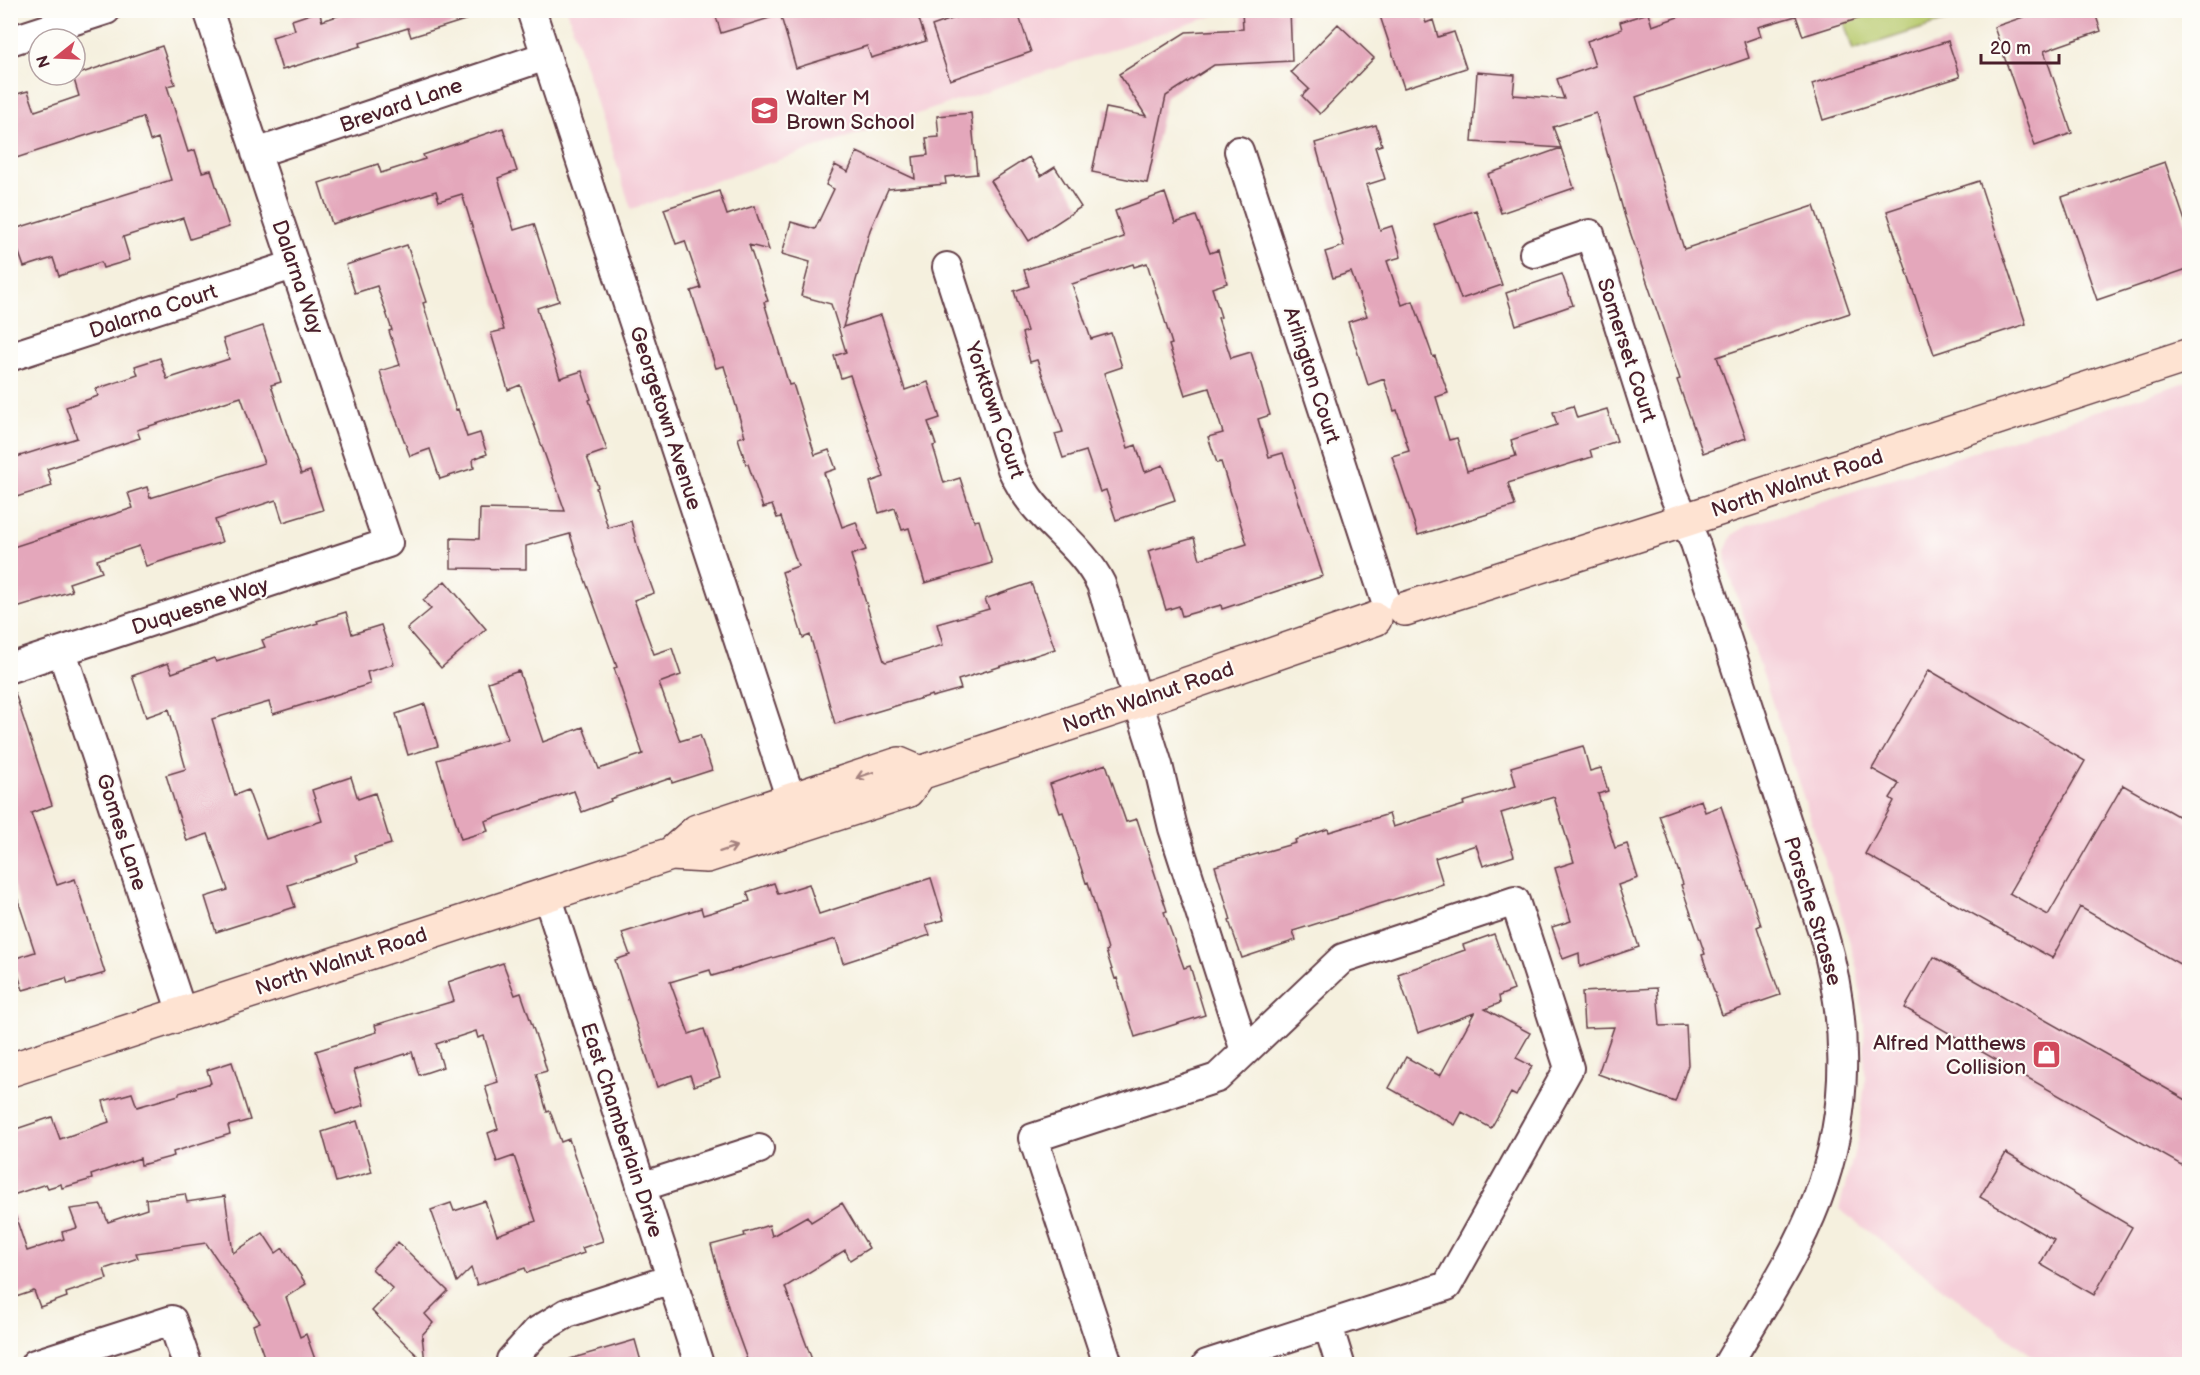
<svg xmlns="http://www.w3.org/2000/svg" width="2200" height="1375" viewBox="0 0 2200 1375" font-family="'Balsamiq Sans',sans-serif">
  <style>
    .built { fill: #f5cfd9 }
    .green { fill: #b9cb6f; stroke: #82754d; stroke-width: 1.5 }
    .building { fill: #e4a7bb }
    .lines { fill: none; stroke-linecap: round; stroke-linejoin: round }
    .street-casing { stroke: #643e46; stroke-width: 32 }
    .secondary-casing { stroke: #643e46; stroke-width: 36 }
    .street { stroke: #fff; stroke-width: 28 }
    .secondary { stroke: #fee3d2; stroke-width: 33 }
    .oneway { stroke: #a4817e }
    .labels { text-anchor: middle; stroke-width: 4.5; stroke-linejoin: round; paint-order: stroke }
    .poi-label { font-size: 21px; fill: #4a1f2b; stroke: #fdfcf7; text-anchor: start }
    .street-label { font-size: 21px; fill: #4a1f2b; stroke: #fdfcf7 }
  </style>
  <rect width="100%" height="100%" fill="#fdfcf7"/>
  <filter id="ink" filterUnits="userSpaceOnUse"><feTurbulence type="fractalNoise" baseFrequency=".0167" numOctaves="2"/><feDisplacementMap in="SourceGraphic" scale="12" xChannelSelector="R" yChannelSelector="G"/><feConvolveMatrix kernelMatrix="1 2 1 2 8 2 1 2 1" color-interpolation-filters="sRGB"/></filter>
  <filter id="wash" filterUnits="userSpaceOnUse"><feTurbulence type="fractalNoise" baseFrequency=".008" numOctaves="4" result="noise"/><feDisplacementMap in="SourceGraphic" scale="24" xChannelSelector="R" yChannelSelector="G"/><feGaussianBlur stdDeviation="1.35" result="paint"/><feColorMatrix in="noise" values="0 0 0 0 0 0 0 0 0 0 0 0 0 0 0 0 0 1.4 0 .05"/><feComposite in="paint" operator="in"/></filter>
  <g filter="url(#wash)">
    <rect width="100%" height="100%" fill="#f5f0de"/>
    <path class="built" d="M 567,10 L 1228,11 L 631,209 Z
      M 2189,381 L 2189,1364 L 2043,1364 L 1839,1209 L 1858,1138 L 1865,1082 L 1864,1025 L 1857,969 L 1842,914 L 1726,563 L 1725,551 L 1732,535 L 1747,526 Z"/>
    <path class="green" d="M 1840,10 L 1977,11 L 1853,50 Z"/>
    <g id="blocks">
      <path class="building" d="M 356,10 L 480,10 L 481,15 L 411,37 L 408,28 L 360,43 L 361,46 L 282,70 L 272,37 L 295,30 L 292,20 L 319,11 L 322,21 Z
        M 714,10 L 775,10 L 776,16 L 721,33 Z
        M 779,10 L 905,10 L 907,16 L 917,13 L 926,41 L 871,58 L 867,46 L 796,68 Z
        M 977,10 L 1017,10 L 1031,52 L 950,80 L 932,26 Z
        M 1242,10 L 1290,10 L 1292,61 L 1214,65 L 1166,96 L 1147,183 L 1092,172 L 1106,108 L 1146,116 L 1119,74 L 1186,32 L 1243,29 Z
        M 1378,10 L 1421,10 L 1426,23 L 1433,20 L 1438,37 L 1454,32 L 1466,68 L 1404,88 Z
        M 1698,10 L 1869,10 L 1870,15 L 1803,36 L 1796,16 L 1758,27 L 1761,36 L 1744,42 L 1749,58 L 1636,97 L 1684,249 L 1814,206 L 1850,313 L 1717,357 L 1746,438 L 1703,453 L 1677,380 L 1680,379 L 1625,217 L 1596,113 L 1553,127 L 1561,148 L 1472,142 L 1477,72 L 1515,75 L 1513,95 L 1564,99 L 1557,79 L 1595,66 L 1587,41 L 1622,29 L 1620,22 L 1648,13 L 1652,26 Z
        M 2044,10 L 2094,10 L 2101,31 L 2044,51 L 2072,133 L 2035,146 L 1994,27 Z
        M 1338,24 L 1374,58 L 1320,114 L 1302,96 L 1309,89 L 1291,72 Z
        M 1948,41 L 1960,77 L 1823,120 L 1812,84 Z
        M 162,46 L 175,84 L 167,86 L 188,152 L 195,150 L 202,172 L 211,170 L 229,227 L 190,239 L 183,218 L 123,237 L 130,260 L 103,268 L 101,262 L 59,276 L 53,258 L 24,267 L 11,230 L 171,180 L 158,138 L 150,141 L 143,117 L 10,160 L 10,96 L 28,91 L 35,111 L 79,96 L 73,76 Z
        M 971,113 L 977,174 L 945,177 L 946,184 L 888,189 L 870,230 L 843,327 L 881,315 L 905,390 L 928,382 L 940,418 L 928,422 L 936,445 L 933,446 L 944,483 L 960,478 L 974,521 L 979,520 L 992,563 L 925,583 L 909,528 L 902,530 L 895,508 L 879,513 L 870,482 L 884,477 L 850,375 L 841,378 L 834,356 L 846,352 L 831,304 L 801,296 L 810,262 L 782,254 L 791,222 L 815,229 L 834,189 L 826,185 L 835,165 L 848,172 L 857,152 L 915,179 L 913,157 L 928,155 L 926,138 L 939,137 L 937,116 Z
        M 1376,125 L 1382,145 L 1375,147 L 1385,179 L 1366,185 L 1380,230 L 1392,226 L 1401,257 L 1387,261 L 1402,305 L 1413,301 L 1433,357 L 1435,356 L 1448,393 L 1436,397 L 1449,440 L 1457,438 L 1467,471 L 1516,456 L 1511,440 L 1557,425 L 1553,412 L 1573,406 L 1577,418 L 1607,409 L 1617,441 L 1590,450 L 1592,457 L 1508,483 L 1515,506 L 1418,535 L 1392,456 L 1409,451 L 1397,410 L 1394,411 L 1384,379 L 1368,385 L 1348,322 L 1367,316 L 1351,272 L 1333,278 L 1325,252 L 1344,246 L 1315,143 Z
        M 503,128 L 517,171 L 498,178 L 514,230 L 534,224 L 559,301 L 537,308 L 544,331 L 560,378 L 582,371 L 591,399 L 589,400 L 607,450 L 587,457 L 598,487 L 596,488 L 608,528 L 631,521 L 638,549 L 654,593 L 634,600 L 654,654 L 672,648 L 681,675 L 659,683 L 680,741 L 700,735 L 712,770 L 672,783 L 671,778 L 610,799 L 611,801 L 582,812 L 574,791 L 485,821 L 488,831 L 461,839 L 437,760 L 508,739 L 488,682 L 519,671 L 543,742 L 583,727 L 599,769 L 643,754 L 614,668 L 617,667 L 580,566 L 570,534 L 526,546 L 526,569 L 451,568 L 451,538 L 479,539 L 480,509 L 565,511 L 520,385 L 508,390 L 491,333 L 504,330 L 462,194 L 439,201 L 436,191 L 332,224 L 319,183 L 378,164 L 381,173 L 425,159 L 423,155 Z
        M 1561,148 L 1574,188 L 1501,213 L 1488,174 Z
        M 1029,157 L 1041,176 L 1055,167 L 1081,207 L 1029,241 L 991,181 Z
        M 2165,162 L 2190,236 L 2190,268 L 2097,300 L 2062,197 Z
        M 1979,181 L 2026,324 L 1934,354 L 1887,211 Z
        M 719,191 L 727,215 L 754,206 L 769,250 L 749,245 L 768,301 L 764,302 L 789,385 L 793,384 L 815,455 L 829,450 L 836,469 L 824,473 L 842,527 L 856,522 L 866,550 L 851,555 L 884,661 L 886,662 L 943,645 L 937,624 L 989,609 L 985,599 L 1031,583 L 1055,649 L 958,680 L 961,689 L 932,697 L 932,695 L 835,724 L 810,635 L 803,638 L 782,572 L 798,566 L 781,517 L 777,518 L 772,505 L 763,508 L 748,464 L 746,464 L 738,438 L 745,436 L 724,366 L 716,368 L 691,291 L 701,288 L 685,241 L 676,244 L 664,209 Z
        M 1165,193 L 1175,223 L 1196,216 L 1210,253 L 1218,250 L 1227,283 L 1212,288 L 1221,317 L 1218,318 L 1231,358 L 1251,352 L 1270,415 L 1258,419 L 1269,457 L 1283,453 L 1323,576 L 1222,609 L 1221,605 L 1182,616 L 1179,606 L 1166,610 L 1148,551 L 1194,538 L 1200,559 L 1247,544 L 1221,462 L 1217,463 L 1208,437 L 1223,433 L 1209,388 L 1185,395 L 1169,345 L 1172,344 L 1147,263 L 1134,267 L 1133,264 L 1072,284 L 1091,339 L 1111,333 L 1122,367 L 1104,373 L 1128,448 L 1136,445 L 1145,472 L 1163,465 L 1175,500 L 1116,520 L 1106,490 L 1100,492 L 1086,451 L 1063,458 L 1055,434 L 1063,432 L 1037,360 L 1030,362 L 1022,333 L 1027,331 L 1014,291 L 1029,286 L 1024,270 L 1124,237 L 1115,211 Z
        M 1476,210 L 1502,285 L 1461,299 L 1434,225 Z
        M 407,245 L 426,302 L 423,303 L 456,410 L 458,409 L 467,437 L 480,433 L 487,454 L 473,459 L 474,468 L 440,479 L 430,449 L 410,456 L 387,395 L 380,371 L 400,365 L 389,331 L 392,330 L 377,286 L 355,293 L 346,265 Z
        M 1562,274 L 1573,305 L 1516,325 L 1506,293 Z
        M 263,326 L 281,382 L 271,385 L 287,434 L 301,474 L 310,471 L 323,510 L 283,522 L 276,500 L 215,520 L 222,542 L 146,566 L 139,546 L 97,560 L 102,572 L 69,583 L 72,591 L 10,610 L 10,548 L 133,508 L 128,493 L 147,487 L 150,498 L 264,463 L 241,397 L 137,430 L 140,438 L 47,469 L 52,486 L 10,499 L 10,459 L 77,438 L 66,407 L 98,396 L 96,389 L 138,375 L 135,366 L 160,358 L 167,379 L 229,359 L 223,339 Z
        M 445,581 L 486,629 L 441,668 L 407,629 L 431,609 L 423,600 Z
        M 346,612 L 352,634 L 381,625 L 394,664 L 367,672 L 370,684 L 273,714 L 269,702 L 212,719 L 235,795 L 248,790 L 266,839 L 322,821 L 312,790 L 351,777 L 358,799 L 375,793 L 391,844 L 355,855 L 357,862 L 288,885 L 295,907 L 216,932 L 205,897 L 228,890 L 208,834 L 187,841 L 176,807 L 166,775 L 186,769 L 169,709 L 146,717 L 132,676 L 168,663 L 172,673 L 214,658 L 216,662 L 265,647 L 262,640 L 318,623 L 317,621 Z
        M 1929,670 L 2085,761 L 2009,893 L 2048,915 L 2123,785 L 2190,823 L 2190,970 L 2080,907 L 2052,958 L 1865,854 L 1894,801 L 1890,798 L 1899,784 L 1872,769 Z
        M 15,693 L 52,805 L 31,813 L 57,885 L 75,879 L 105,973 L 68,984 L 66,978 L 23,990 L 13,959 L 35,952 L 10,876 L 10,694 Z
        M 425,704 L 438,746 L 408,755 L 396,714 Z
        M 1583,746 L 1590,771 L 1601,768 L 1608,791 L 1598,794 L 1615,848 L 1627,844 L 1638,878 L 1618,885 L 1639,947 L 1580,967 L 1579,953 L 1563,959 L 1552,927 L 1571,921 L 1555,868 L 1574,862 L 1554,797 L 1501,813 L 1514,856 L 1483,866 L 1476,845 L 1435,858 L 1443,884 L 1293,931 L 1296,940 L 1242,958 L 1229,921 L 1231,920 L 1215,866 L 1296,843 L 1295,840 L 1328,829 L 1329,832 L 1389,814 L 1393,827 L 1464,805 L 1463,802 L 1516,786 L 1511,767 Z
        M 1106,764 L 1126,822 L 1137,819 L 1167,911 L 1164,912 L 1184,968 L 1190,966 L 1205,1015 L 1135,1037 L 1117,978 L 1115,979 L 1106,951 L 1108,950 L 1088,882 L 1086,883 L 1063,812 L 1060,813 L 1050,784 Z
        M 1701,800 L 1705,812 L 1721,806 L 1761,925 L 1757,927 L 1780,995 L 1722,1015 L 1702,955 L 1705,954 L 1681,885 L 1683,884 L 1659,815 Z
        M 931,878 L 944,920 L 926,925 L 930,935 L 843,963 L 836,939 L 712,976 L 710,970 L 670,982 L 689,1034 L 704,1029 L 720,1077 L 694,1086 L 690,1075 L 657,1087 L 615,960 L 630,955 L 622,933 L 701,908 L 703,915 L 750,901 L 747,892 L 774,883 L 778,894 L 809,884 L 819,914 Z
        M 1494,934 L 1514,990 L 1499,996 L 1500,1003 L 1485,1009 L 1530,1033 L 1516,1058 L 1532,1066 L 1516,1096 L 1511,1093 L 1491,1128 L 1462,1112 L 1455,1125 L 1389,1088 L 1406,1057 L 1440,1076 L 1474,1013 L 1418,1033 L 1398,974 L 1465,950 L 1463,945 Z
        M 1934,957 L 2190,1102 L 2190,1170 L 1905,1008 Z
        M 503,963 L 515,995 L 521,993 L 542,1054 L 547,1071 L 536,1074 L 547,1112 L 550,1111 L 561,1142 L 569,1139 L 603,1241 L 582,1248 L 584,1253 L 527,1273 L 525,1268 L 477,1285 L 471,1268 L 457,1282 L 431,1210 L 451,1203 L 454,1211 L 485,1201 L 497,1235 L 536,1221 L 514,1156 L 497,1162 L 488,1133 L 498,1129 L 485,1086 L 498,1082 L 484,1036 L 478,1038 L 476,1031 L 436,1044 L 443,1067 L 419,1075 L 412,1052 L 354,1070 L 364,1105 L 336,1114 L 316,1051 L 377,1032 L 375,1025 L 454,1001 L 448,982 Z
        M 1657,988 L 1660,1026 L 1686,1025 L 1688,1065 L 1675,1102 L 1598,1074 L 1614,1027 L 1584,1028 L 1582,992 Z
        M 232,1062 L 250,1120 L 228,1126 L 230,1134 L 173,1152 L 174,1156 L 141,1165 L 140,1158 L 91,1175 L 92,1179 L 62,1188 L 61,1184 L 48,1188 L 46,1184 L 10,1196 L 10,1131 L 52,1117 L 60,1139 L 109,1122 L 103,1101 L 132,1093 L 137,1107 L 179,1095 L 179,1093 L 211,1083 L 207,1070 Z
        M 357,1121 L 372,1172 L 336,1182 L 322,1132 Z
        M 2006,1153 L 2132,1227 L 2094,1295 L 2040,1264 L 2054,1240 L 1980,1197 Z
        M 185,1194 L 187,1202 L 225,1196 L 233,1253 L 263,1233 L 276,1253 L 283,1248 L 306,1284 L 286,1297 L 300,1337 L 306,1334 L 317,1365 L 267,1365 L 253,1325 L 260,1322 L 206,1243 L 136,1253 L 138,1258 L 104,1269 L 107,1279 L 66,1293 L 67,1297 L 40,1307 L 34,1291 L 10,1299 L 10,1215 L 15,1215 L 27,1251 L 64,1239 L 62,1232 L 77,1228 L 70,1209 L 101,1205 L 108,1222 L 147,1209 L 146,1199 Z
        M 842,1203 L 869,1248 L 850,1260 L 845,1250 L 785,1287 L 814,1365 L 749,1365 L 729,1310 L 711,1245 L 745,1236 L 744,1233 L 769,1225 L 772,1236 L 807,1216 L 811,1222 Z
        M 398,1242 L 448,1291 L 425,1314 L 433,1323 L 422,1335 L 425,1363 L 372,1311 L 393,1289 L 372,1269 Z
        M 635,1340 L 642,1365 L 571,1365 L 570,1359 Z"/>
    </g>
  </g>
  <g filter="url(#ink)">
    <use href="#blocks" fill-opacity="0" stroke="#643e46" stroke-width="1.5"/>
    <g class="lines">
      <defs>
        <path id="street" d="M 531,10 L 798,821
          M 10,41 L 106,10
          M 1239,151 L 1385,599
          M 256,153 L 546,56
          M 1534,253 L 1590,234 L 1670,486 L 1695,543 L 1823,932 C 1849,1021 1850,1113 1817,1200 C 1795,1258 1759,1311 1728,1364
          M 947,267 L 1012,469 C 1018,482 1025,494 1034,505 C 1057,533 1084,550 1101,584 L 1158,765 L 1173,828 L 1245,1051
          M 12,356 L 293,265
          M 62,652 L 182,1013
          M 10,668 L 388,543 L 208,10
          M 547,895 L 699,1364
          M 641,1187 L 759,1149
          M 1328,1325 L 1340,1364
          M 511,1360 L 536,1332 L 567,1313 L 671,1279
          M 35,1364 L 172,1320 L 187,1364
          M 1108,1364 L 1033,1138 L 1217,1078 L 1343,958 L 1515,901 L 1569,1068 L 1447,1286 L 1207,1364"/>
        <path id="secondary" d="M 1405,609 L 1685,520 L 2190,355
          M 671,854 L 697,831 L 899,764 L 920,773
          M 10,1070 L 671,854 L 707,856 L 907,791 L 920,773 L 1138,701 L 1375,619"/>
      </defs>
      <use href="#street" class="street-casing"/>
      <use href="#secondary" class="secondary-casing"/>
      <use href="#street" class="street"/>
      <use href="#secondary" class="secondary"/>
    </g>
    <defs><path id="oneway-shaft" d="M-6 0H5M1.5-3L5.5 0L1.5 3" fill="none" stroke-width="1.6" stroke-linecap="round" stroke-linejoin="round" transform="scale(1.5)"/></defs>
    <g class="oneway">
      <use href="#oneway-shaft" transform="translate(865 775) rotate(162)"/>
      <use href="#oneway-shaft" transform="translate(728 849) rotate(-18)"/>
    </g>
  </g>
  <defs>
    <symbol id="school-square" viewBox="-11 -11 22 22"><rect x="-9" y="-9" width="18" height="18" rx="4" fill="#d1495b" stroke="#fdfcf7"/><path d="M0-5L7-2L0 1L-7-2ZM-4 1L0 2.5L4 1V4Q0 6-4 4Z" fill="#fff"/></symbol>
    <symbol id="shop-square" viewBox="-11 -11 22 22"><rect x="-9" y="-9" width="18" height="18" rx="4" fill="#d1495b" stroke="#fdfcf7"/><path d="M-5-2.5h2.3a2.7 3.5 0 0 1 5.4 0H5L5.5 6h-11ZM-1.5-2.5h3a1.5 2.3 0 0 0-3 0Z" fill="#fff"/></symbol>
  </defs>
  <g fill-rule="evenodd">
    <use href="#school-square" x="748" y="94" width="33" height="33"/>
    <use href="#shop-square" x="2030" y="1038" width="33" height="33"/>
  </g>
  <g class="labels">
    <g class="poi-label">
      <text x="786" y="105">Walter M<tspan x="786" dy="24">Brown School</tspan></text>
      <text x="2026" y="1050" text-anchor="end">Alfred Matthews<tspan x="2026" dy="24">Collision</tspan></text>
    </g>
    <g class="street-label">
      <text transform="translate(401 105) rotate(-19)" y="7">Brevard Lane</text>
      <text transform="translate(298 277) rotate(71)" y="7">Dalarna Way</text>
      <text transform="translate(153 311) rotate(-18)" y="7">Dalarna Court</text>
      <text transform="translate(1627 350) rotate(72)" y="7">Somerset Court</text>
      <text transform="translate(1312 375) rotate(72)" y="7">Arlington Court</text>
      <text transform="translate(995 410) rotate(71)" y="7">Yorktown Court</text>
      <text transform="translate(666 418) rotate(72)" y="7">Georgetown Avenue</text>
      <text transform="translate(1797 483) rotate(-18)" y="7">North Walnut Road</text>
      <text transform="translate(200 606) rotate(-18)" y="7">Duquesne Way</text>
      <text transform="translate(1148 697) rotate(-19)" y="7">North Walnut Road</text>
      <text transform="translate(122 832) rotate(72)" y="7">Gomes Lane</text>
      <text transform="translate(1813 911) rotate(73)" y="7">Porsche Strasse</text>
      <text transform="translate(341 961) rotate(-18)" y="7">North Walnut Road</text>
      <text transform="translate(622 1130) rotate(72)" y="7">East Chamberlain Drive</text>
    </g>
  </g>
  <rect width="2200" height="1375" fill="none" stroke="#fdfcf7" stroke-width="36"/>
  <g transform="translate(57 57) rotate(252)"><circle r="28" fill="#fdfcf7" stroke="#b5a4a5" stroke-width="1.5"/>
  <path d="M0-4.5L10 22L0 15L-10 22Z" fill="#d1495b"/>
  <text y="-9" font-size="16" font-weight="bold" text-anchor="middle" fill="#4a1f2b">N</text>
  </g>
  <path d="M1981 54v9h78v-9" fill="none" stroke="#4a1f2b" stroke-width="3"/>
  <text x="1990" y="54" font-size="18" fill="#4a1f2b" stroke="#fdfcf7" stroke-width="4.5" paint-order="stroke">20 m</text>
</svg>
